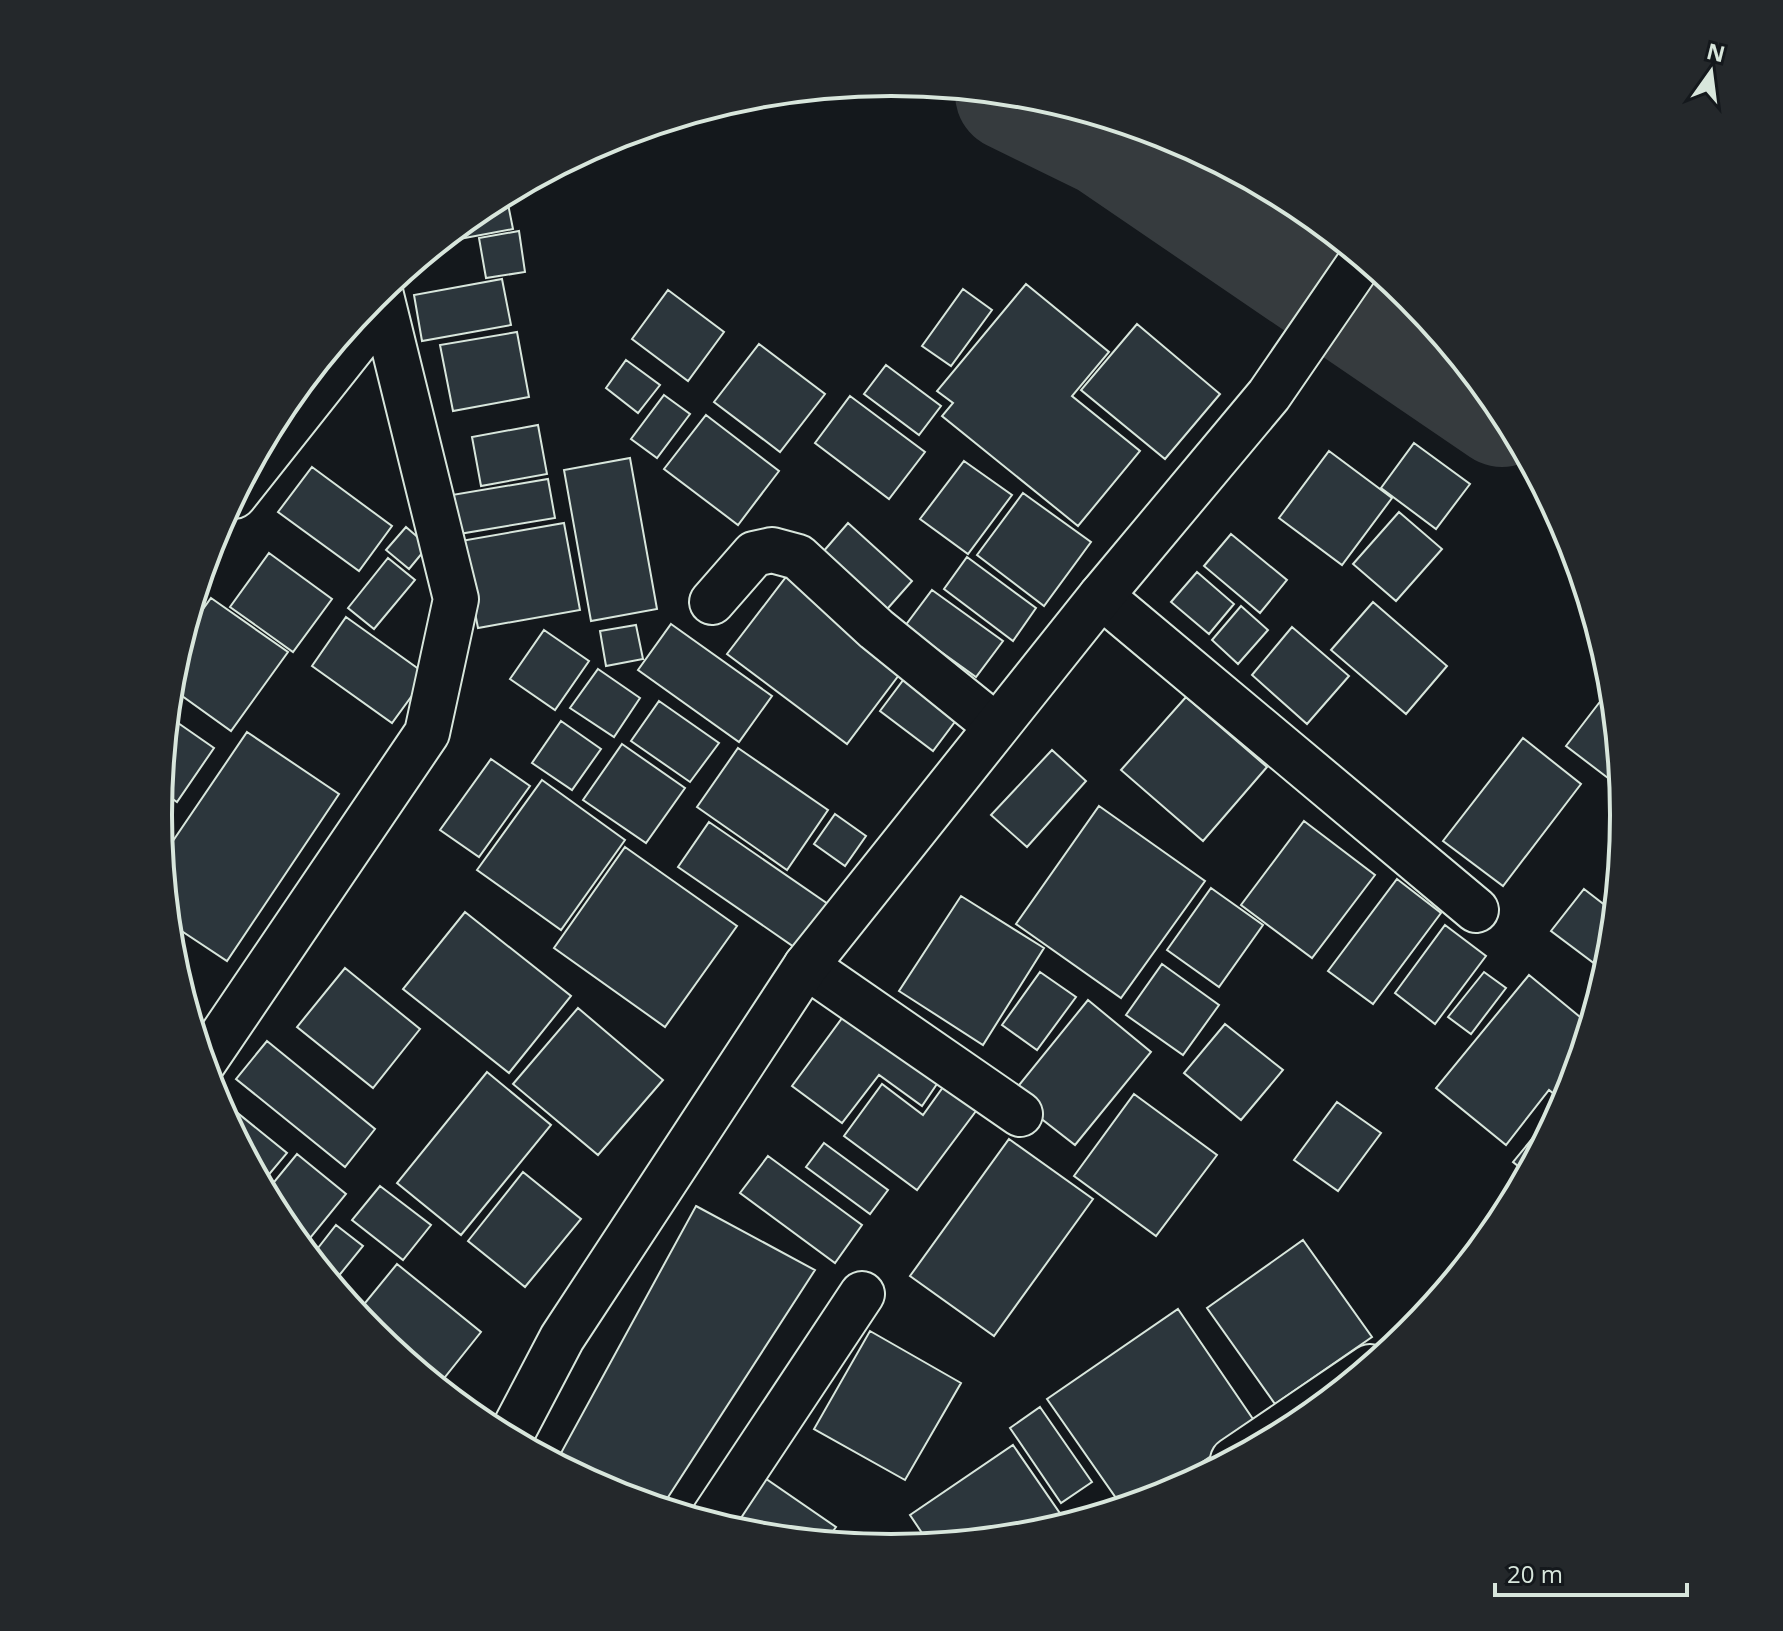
<svg xmlns="http://www.w3.org/2000/svg" width="1783" height="1631" viewBox="0 0 1783 1631" font-family="'Open Sans',sans-serif">
  <style>
    .lines { fill: none; stroke-linecap: round; stroke-linejoin: round }
    .river { stroke: #363b3e; stroke-width: 114 }
    .building { fill: #2c363c; stroke: #d8e6dc; stroke-width: 2 }
    .street-casing { stroke: #d8e6dc; stroke-width: 48 }
    .secondary-casing { stroke: #d8e6dc; stroke-width: 48 }
    .street { stroke: #14181c; stroke-width: 44 }
    .secondary { stroke: #14181c; stroke-width: 44 }
    .rim { fill: none; stroke: #d8e6dc; stroke-width: 4 }
  </style>
  <rect width="100%" height="100%" fill="#14181c"/>
  <g class="lines">
    <path class="river" d="M 1012,94 L 1106,140 L 1502,410"/>
  </g>
  <path class="building" d="M 506,194 L 513,229 L 438,243 L 484,205 Z
    M 519,231 L 525,272 L 486,278 L 479,238 Z
    M 502,279 L 511,325 L 422,341 L 414,295 Z
    M 1026,284 L 1109,352 L 1072,396 L 1140,451 L 1078,526 L 942,416 L 953,403 L 937,391 Z
    M 963,289 L 992,310 L 951,366 L 922,346 Z
    M 668,290 L 724,332 L 688,381 L 632,339 Z
    M 1137,324 L 1220,394 L 1165,459 L 1081,390 Z
    M 517,332 L 529,397 L 453,411 L 440,345 Z
    M 759,344 L 825,394 L 780,452 L 714,402 Z
    M 626,360 L 660,385 L 638,413 L 606,388 Z
    M 886,365 L 941,406 L 919,435 L 864,394 Z
    M 664,395 L 690,414 L 657,458 L 631,439 Z
    M 850,396 L 925,452 L 889,499 L 815,443 Z
    M 706,415 L 779,471 L 738,525 L 664,469 Z
    M 538,425 L 547,474 L 481,486 L 472,437 Z
    M 1414,443 L 1470,484 L 1436,529 L 1381,488 Z
    M 1329,451 L 1392,498 L 1342,565 L 1279,518 Z
    M 630,458 L 657,609 L 591,621 L 564,470 Z
    M 964,461 L 1012,495 L 968,554 L 920,519 Z
    M 312,467 L 392,526 L 359,571 L 278,512 Z
    M 548,479 L 555,518 L 459,534 L 452,495 Z
    M 1023,493 L 1091,542 L 1044,606 L 977,555 Z
    M 1399,512 L 1442,549 L 1396,601 L 1353,564 Z
    M 564,523 L 580,610 L 478,628 L 461,541 Z
    M 848,523 L 912,581 L 881,616 L 816,560 Z
    M 406,527 L 428,546 L 409,569 L 386,550 Z
    M 1231,534 L 1287,580 L 1260,613 L 1204,566 Z
    M 269,553 L 332,599 L 293,652 L 230,607 Z
    M 967,557 L 1036,608 L 1013,641 L 944,589 Z
    M 388,558 L 415,580 L 374,629 L 348,608 Z
    M 1197,572 L 1234,604 L 1209,634 L 1171,602 Z
    M 786,577 L 905,667 L 847,744 L 727,654 Z
    M 932,590 L 1003,641 L 976,677 L 905,626 Z
    M 211,598 L 288,652 L 231,731 L 171,688 L 172,672 L 183,637 Z
    M 1373,602 L 1447,666 L 1406,714 L 1331,650 Z
    M 1241,606 L 1268,630 L 1238,664 L 1212,640 Z
    M 346,617 L 427,675 L 392,723 L 312,666 Z
    M 671,624 L 772,696 L 739,742 L 638,670 Z
    M 636,625 L 643,659 L 606,666 L 600,631 Z
    M 1292,627 L 1349,676 L 1307,724 L 1252,675 Z
    M 544,630 L 589,661 L 555,710 L 510,679 Z
    M 598,669 L 640,698 L 614,737 L 570,708 Z
    M 907,675 L 960,715 L 933,751 L 880,711 Z
    M 1612,686 L 1622,787 L 1621,788 L 1566,746 Z
    M 1186,697 L 1267,767 L 1203,841 L 1121,770 Z
    M 659,701 L 719,743 L 690,782 L 631,741 Z
    M 168,716 L 214,748 L 177,802 L 160,790 Z
    M 561,721 L 601,749 L 572,790 L 532,763 Z
    M 247,732 L 339,794 L 227,961 L 168,922 L 162,857 Z
    M 1523,738 L 1581,784 L 1503,886 L 1443,841 Z
    M 622,744 L 685,788 L 646,843 L 583,800 Z
    M 738,748 L 828,810 L 787,870 L 697,807 Z
    M 1052,750 L 1086,781 L 1027,847 L 991,815 Z
    M 491,759 L 530,786 L 479,857 L 440,830 Z
    M 542,780 L 625,840 L 561,930 L 477,870 Z
    M 1099,806 L 1205,881 L 1121,998 L 1016,924 Z
    M 835,814 L 866,836 L 845,866 L 814,844 Z
    M 1304,821 L 1375,875 L 1312,958 L 1241,905 Z
    M 709,822 L 828,904 L 797,949 L 678,867 Z
    M 625,847 L 737,926 L 665,1027 L 554,948 Z
    M 1397,879 L 1441,913 L 1373,1004 L 1328,971 Z
    M 1211,888 L 1263,925 L 1219,987 L 1167,950 Z
    M 1584,889 L 1615,913 L 1611,959 L 1607,973 L 1551,931 Z
    M 961,896 L 1044,948 L 983,1045 L 899,991 Z
    M 465,912 L 571,996 L 509,1073 L 403,989 Z
    M 1445,925 L 1486,956 L 1435,1024 L 1395,993 Z
    M 1162,964 L 1219,1005 L 1183,1055 L 1126,1015 Z
    M 345,968 L 420,1029 L 373,1088 L 297,1027 Z
    M 1040,972 L 1076,997 L 1037,1050 L 1002,1025 Z
    M 1484,972 L 1506,988 L 1471,1034 L 1448,1017 Z
    M 1529,975 L 1591,1026 L 1565,1103 L 1549,1090 L 1506,1145 L 1436,1088 Z
    M 1088,1000 L 1151,1052 L 1075,1145 L 1011,1095 Z
    M 578,1008 L 663,1080 L 598,1155 L 513,1084 Z
    M 848,1010 L 941,1078 L 922,1106 L 879,1075 L 842,1123 L 792,1086 Z
    M 1225,1024 L 1283,1070 L 1241,1120 L 1184,1073 Z
    M 267,1041 L 375,1129 L 345,1167 L 236,1079 Z
    M 487,1072 L 551,1125 L 461,1235 L 397,1183 Z
    M 946,1083 L 979,1107 L 917,1190 L 844,1136 L 882,1084 L 923,1115 Z
    M 213,1093 L 287,1153 L 261,1184 L 214,1096 Z
    M 1134,1094 L 1217,1155 L 1156,1236 L 1074,1176 Z
    M 1337,1102 L 1381,1133 L 1338,1191 L 1294,1160 Z
    M 1555,1111 L 1559,1115 L 1528,1174 L 1513,1162 Z
    M 1009,1139 L 1093,1199 L 994,1336 L 910,1276 Z
    M 824,1143 L 888,1190 L 870,1214 L 806,1167 Z
    M 297,1154 L 346,1194 L 302,1248 L 281,1223 L 265,1193 Z
    M 768,1156 L 862,1225 L 835,1263 L 740,1193 Z
    M 523,1172 L 581,1219 L 525,1287 L 468,1241 Z
    M 380,1186 L 431,1225 L 403,1260 L 352,1220 Z
    M 696,1206 L 815,1270 L 661,1508 L 610,1493 L 555,1464 Z
    M 336,1225 L 363,1246 L 337,1278 L 311,1257 Z
    M 1303,1240 L 1372,1337 L 1275,1404 L 1207,1308 Z
    M 397,1264 L 481,1332 L 437,1387 L 373,1334 L 356,1314 Z
    M 1178,1309 L 1257,1425 L 1143,1502 L 1123,1508 L 1047,1399 Z
    M 870,1331 L 961,1383 L 905,1480 L 814,1429 Z
    M 448,1384 L 491,1418 L 485,1426 L 442,1391 Z
    M 1040,1407 L 1092,1482 L 1061,1503 L 1010,1428 Z
    M 1013,1445 L 1068,1525 L 1034,1535 L 930,1545 L 910,1515 Z
    M 762,1476 L 836,1527 L 825,1542 L 748,1535 L 725,1528 Z"/>
  <g class="lines">
    <defs>
      <path id="street" d="M 234,496 L 383,308
        M 1101,596 L 1476,910
        M 712,602 L 754,554 L 772,550 L 798,557 L 876,629 L 996,726
        M 806,966 L 1020,1114
        M 204,1062 L 427,733 L 456,599 L 380,291
        M 1233,1460 L 1370,1367
        M 710,1523 L 862,1294"/>
      <path id="secondary" d="M 509,1439 L 562,1338 L 806,966 L 1101,596 L 1269,395 L 1363,258"/>
    </defs>
    <use href="#street" class="street-casing"/>
    <use href="#secondary" class="secondary-casing"/>
    <use href="#street" class="street"/>
    <use href="#secondary" class="secondary"/>
  </g>
  <path d="M0 0H1783V1631H0ZM172 815a719 719 0 1 1 1438 0a719 719 0 1 1-1438 0Z" fill="#24282b" fill-rule="evenodd"/>
  <path class="rim" d="M172 815a719 719 0 1 1 1438 0a719 719 0 1 1-1438 0Z"/>
  <g transform="translate(1711 72) rotate(14)" stroke="#14181c" stroke-width="6" paint-order="stroke">
  <path d="M0-6L14 30L0 20L-14 30Z" fill="#d8e6dc"/>
  <text y="-12" font-size="22" font-weight="bold" text-anchor="middle" fill="#d8e6dc">N</text>
  </g>
  <path d="M1495 1583v12h192v-12" fill="none" stroke="#d8e6dc" stroke-width="4"/>
  <text x="1507" y="1583" font-size="24" fill="#d8e6dc" stroke="#14181c" stroke-width="6" paint-order="stroke">20 m</text>
</svg>
